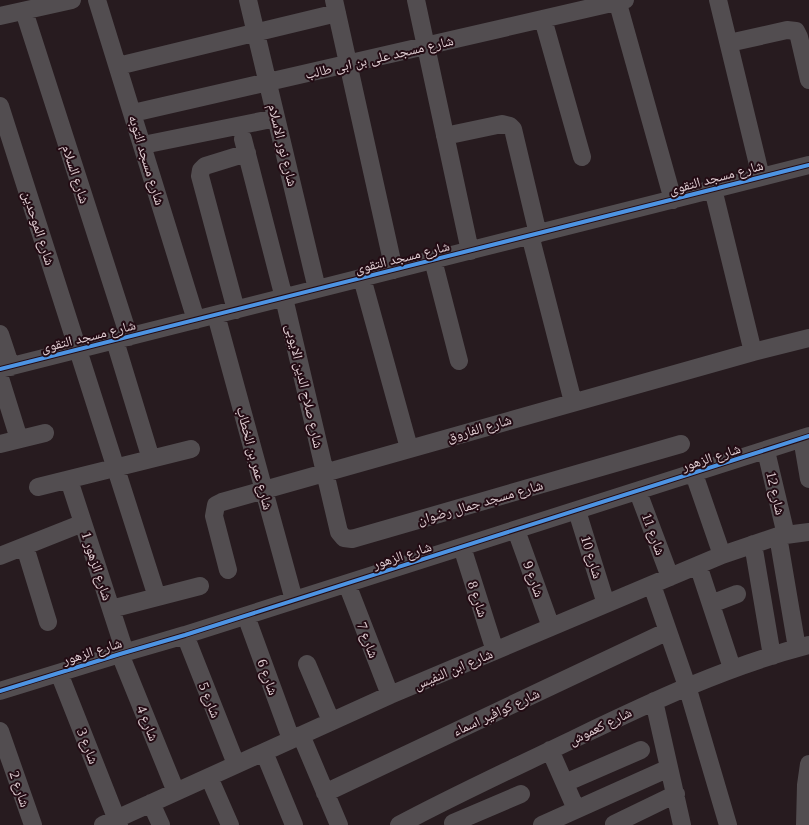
<svg xmlns="http://www.w3.org/2000/svg" width="809" height="825" viewBox="0 0 809 825" font-family="'Times New Roman','Noto Naskh Arabic',serif">
  <style>
    .lines { fill: none; stroke-linecap: round; stroke-linejoin: round }
    .street { stroke: #524d50; stroke-width: 18 }
    .cycleway-casing { stroke: #230c14; stroke-width: 6 }
    .cycleway { stroke: #4d94e3; stroke-width: 4 }
    .labels { text-anchor: middle; stroke-width: 4; stroke-linejoin: round; paint-order: stroke }
    .street-label { font-size: 14px; fill: #e0ced3; stroke: #230c14 }
  </style>
  <rect width="100%" height="100%" fill="#271b1f"/>
  <g class="lines">
    <path class="street" d="M 97,0 L 196,320
      M 248,0 L 317,289
      M 334,0 L 394,270
      M 416,0 L 470,251
      M 617,0 L 673,200
      M 718,0 L 761,177
      M 24,11 L 129,337
      M 0,16 L 72,0
      M 543,19 L 582,157
      M 729,43 L 787,30 L 796,31 L 799,37 L 809,80
      M 118,66 L 337,13
      M 0,106 L 157,597
      M 133,113 L 625,0
      M 445,136 L 502,124 L 510,126 L 513,129 L 538,234
      M 243,139 L 284,298 L 339,532 L 344,538 L 352,539 L 681,444
      M 143,145 L 276,118
      M 713,189 L 753,352
      M 530,235 L 573,402
      M 433,260 L 459,361
      M 362,278 L 409,448
      M 236,310 L 200,176 L 201,170 L 205,166 L 247,153
      M 216,315 L 294,600
      M 0,334 L 11,367
      M 115,341 L 151,459
      M 0,369 L 809,165
      M 0,378 L 19,439
      M 802,438 L 809,479
      M 0,444 L 45,433
      M 766,451 L 786,535
      M 694,474 L 722,555
      M 69,480 L 125,652
      M 38,487 L 191,449
      M 638,492 L 670,577
      M 577,511 L 606,604
      M 516,530 L 551,627
      M 778,536 L 797,648
      M 753,544 L 772,656
      M 25,547 L 48,622
      M 462,547 L 495,651
      M 0,556 L 83,523
      M 698,565 L 732,668
      M 228,570 L 214,516 L 216,505 L 222,502 L 753,352 L 809,338
      M 347,584 L 390,695
      M 652,585 L 687,686 L 728,825
      M 711,604 L 737,594
      M 111,609 L 200,586
      M 246,616 L 291,739
      M 185,635 L 236,764
      M 120,654 L 176,792
      M 307,664 L 331,721
      M 59,673 L 119,825
      M 0,691 L 120,654 L 185,635 L 809,436
      M 654,701 L 682,825
      M 0,731 L 33,825
      M 301,735 L 339,825
      M 550,750 L 576,809
      M 264,752 L 294,825
      M 209,777 L 230,825
      M 565,783 L 641,750
      M 325,793 L 668,631
      M 151,803 L 161,825
      M 453,823 L 521,794
      M 614,824 L 676,794
      M 103,825 L 390,695 L 722,555 L 778,536 L 809,532
      M 399,825 C 457,794 516,767 576,738 C 651,702 727,666 809,645
      M 542,825 L 669,768
      M 805,825 L 806,785 L 809,764"/>
    <defs>
      <path id="cycleway" d="M 0,369 L 809,165
        M 0,691 L 120,654 L 185,635 L 809,436"/>
    </defs>
    <use href="#cycleway" class="cycleway-casing"/>
    <use href="#cycleway" class="cycleway"/>
  </g>
  <g class="labels">
    <g class="street-label">
      <text transform="translate(379 57) rotate(-13)" y="5">شارع مسجد على بن ابى طالب</text>
      <text transform="translate(283 145) rotate(76)" y="5">شارع نور الاسلام</text>
      <text transform="translate(147 160) rotate(73)" y="5">شارع مسجد التوبه</text>
      <text transform="translate(76 174) rotate(72)" y="5">شارع السلام</text>
      <text transform="translate(716 177) rotate(-15)" y="5">شارع مسجد التقوى</text>
      <text transform="translate(39 228) rotate(72)" y="5">شارع الموحدين</text>
      <text transform="translate(402 257) rotate(-14)" y="5">شارع مسجد التقوى</text>
      <text transform="translate(88 336) rotate(-14)" y="5">شارع مسجد التقوى</text>
      <text transform="translate(305 386) rotate(77)" y="5">شارع صلاح الدين الايوبى</text>
      <text transform="translate(479 428) rotate(-16)" y="5">شارع الفاروق</text>
      <text transform="translate(711 457) rotate(-18)" y="5">شارع الزهور</text>
      <text transform="translate(255 458) rotate(75)" y="5">شارع عمر بن الخطاب</text>
      <text transform="translate(776 493) rotate(77)" y="5">شارع 12</text>
      <text transform="translate(480 502) rotate(-16)" y="5">شارع مسجد جمال رضوان</text>
      <text transform="translate(654 534) rotate(70)" y="5">شارع 11</text>
      <text transform="translate(402 555) rotate(-18)" y="5">شارع الزهور</text>
      <text transform="translate(592 557) rotate(73)" y="5">شارع 10</text>
      <text transform="translate(97 566) rotate(72)" y="5">شارع الزهور 1</text>
      <text transform="translate(534 579) rotate(70)" y="5">شارع 9</text>
      <text transform="translate(478 599) rotate(72)" y="5">شارع 8</text>
      <text transform="translate(368 640) rotate(69)" y="5">شارع 7</text>
      <text transform="translate(92 651) rotate(-17)" y="5">شارع الزهور</text>
      <text transform="translate(453 669) rotate(-23)" y="5">شارع ابن النفيس</text>
      <text transform="translate(268 677) rotate(70)" y="5">شارع 6</text>
      <text transform="translate(210 700) rotate(68)" y="5">شارع 5</text>
      <text transform="translate(496 712) rotate(-25)" y="5">شارع كوافير اسماء</text>
      <text transform="translate(148 723) rotate(68)" y="5">شارع 4</text>
      <text transform="translate(600 726) rotate(-26)" y="5">شارع كعموش</text>
      <text transform="translate(88 746) rotate(69)" y="5">شارع 3</text>
      <text transform="translate(20 789) rotate(71)" y="5">شارع 2</text>
    </g>
  </g>
</svg>
